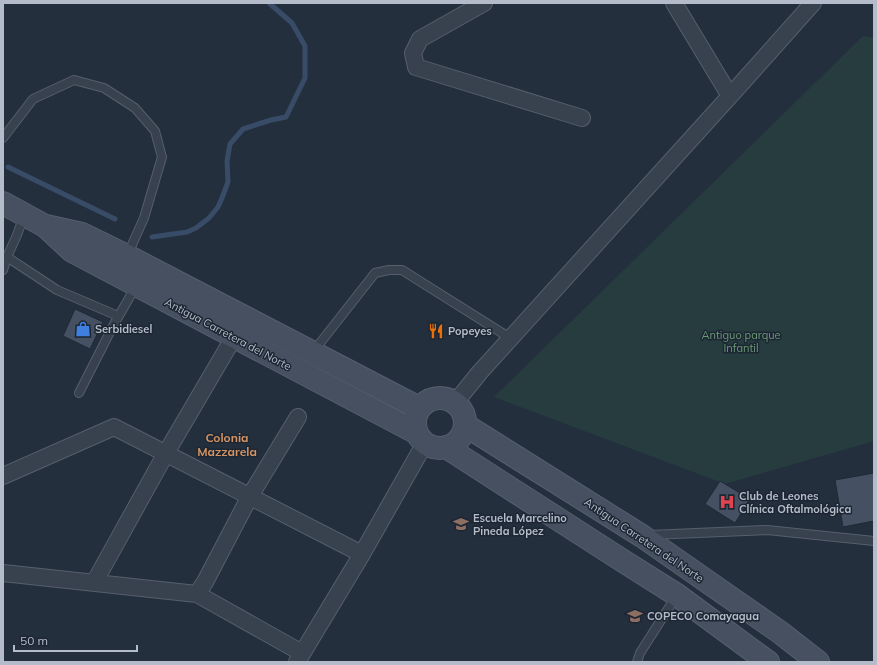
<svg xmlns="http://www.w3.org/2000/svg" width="877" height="665" viewBox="0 0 877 665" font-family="Mulish,sans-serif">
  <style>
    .green { fill: #263c3f }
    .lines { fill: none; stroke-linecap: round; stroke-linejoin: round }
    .stream { stroke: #394c67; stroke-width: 5 }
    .building { fill: #455162; stroke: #1f2835 }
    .service-casing { stroke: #565f6c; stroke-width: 10 }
    .minor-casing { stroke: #565f6c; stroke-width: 18 }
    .secondary-casing { stroke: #565f6c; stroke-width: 24 }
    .service { stroke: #38414e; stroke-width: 8 }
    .minor { stroke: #38414e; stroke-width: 16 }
    .secondary { stroke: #465061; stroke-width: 22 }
    .labels { text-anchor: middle; stroke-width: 3; stroke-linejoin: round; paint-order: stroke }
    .poi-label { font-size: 11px; font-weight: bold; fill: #b4bcc9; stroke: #1d2633; text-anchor: start }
    .street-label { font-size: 11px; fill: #b4bcc9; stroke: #1d2633 }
    .park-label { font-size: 11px; fill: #6b9a76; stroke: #1d2633 }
    .neighbourhood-label { font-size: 12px; font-weight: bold; fill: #d59563; stroke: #1d2633 }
  </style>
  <rect width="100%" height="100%" fill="#242f3e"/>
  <path class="green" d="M 863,36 L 874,38 L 874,441 L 725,484 L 494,397 Z"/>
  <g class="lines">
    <path class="stream" d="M 8,167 L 115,219
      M 152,237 L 187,232 L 196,228 L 209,218 L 218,207 L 222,198 L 228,182 L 227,161 L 230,144 L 243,129 L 271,120 L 286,117 L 305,78 L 305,46 L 292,23 L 269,3"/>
  </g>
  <path class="building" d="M 75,309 L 103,322 L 90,349 L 63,336 Z
    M 874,473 L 874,521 L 843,527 L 835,480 Z
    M 720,481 L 750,499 L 735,523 L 705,504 Z"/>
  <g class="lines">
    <defs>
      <path id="service" d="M 3,138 L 33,99 L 74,80 L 104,88 L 135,108 L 155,131 L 162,157 L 144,218 L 127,256
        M 24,216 L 17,235 L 7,257 L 57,290 L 118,316
        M 3,270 L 7,257
        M 313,352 L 375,273 L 389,270 L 402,270 L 510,338
        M 79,393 L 113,326 L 136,286
        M 650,535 L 767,530 L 874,541
        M 637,662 L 640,653 L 677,595"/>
      <path id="minor" d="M 484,3 L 420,39 L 413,53 L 416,67 L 582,118
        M 674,3 L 730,96
        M 455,403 L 480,372 L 730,96 L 813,3
        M 3,476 L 114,427 L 362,554
        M 3,573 L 197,594 L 302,653
        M 94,583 L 166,453 L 234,337
        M 197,594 L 205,582 L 250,496 L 298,417
        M 297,662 L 362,554 L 425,443"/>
      <path id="secondary" d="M 3,203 L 45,226 L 72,251 L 417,433
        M 46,226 L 82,234 L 127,256 L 419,408
        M415 423a25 25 0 1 1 50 0a25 25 0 1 1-50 0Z
        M 465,425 L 642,536 L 781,633 L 818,662
        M 446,447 L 620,559 L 677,595 L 768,662"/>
    </defs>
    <use href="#service" class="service-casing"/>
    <use href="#minor" class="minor-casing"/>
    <use href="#secondary" class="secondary-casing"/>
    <use href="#service" class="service"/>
    <use href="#minor" class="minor"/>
    <use href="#secondary" class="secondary"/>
  </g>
  <defs>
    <symbol id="shop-bare" viewBox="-9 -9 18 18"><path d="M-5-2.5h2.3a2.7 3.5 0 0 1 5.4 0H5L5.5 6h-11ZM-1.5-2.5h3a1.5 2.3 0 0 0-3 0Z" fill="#3f7fe0" stroke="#1d2633" stroke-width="2.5" paint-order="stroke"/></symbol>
    <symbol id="restaurant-bare" viewBox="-9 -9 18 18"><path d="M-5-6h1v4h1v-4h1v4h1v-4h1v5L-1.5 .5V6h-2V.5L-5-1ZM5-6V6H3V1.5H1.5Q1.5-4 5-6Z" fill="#e8710a" stroke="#1d2633" stroke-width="2.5" paint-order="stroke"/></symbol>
    <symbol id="hospital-bare" viewBox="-9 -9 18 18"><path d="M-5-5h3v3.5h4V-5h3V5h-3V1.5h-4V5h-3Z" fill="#e0444e" stroke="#1d2633" stroke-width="2.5" paint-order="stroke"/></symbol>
    <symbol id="school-bare" viewBox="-9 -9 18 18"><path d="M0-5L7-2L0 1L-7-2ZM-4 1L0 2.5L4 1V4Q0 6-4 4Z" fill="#8d6e63" stroke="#1d2633" stroke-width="2.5" paint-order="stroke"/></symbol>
  </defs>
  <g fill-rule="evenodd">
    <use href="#shop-bare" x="72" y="318" width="22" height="22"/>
    <use href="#restaurant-bare" x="425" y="320" width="22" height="22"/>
    <use href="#hospital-bare" x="716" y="491" width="22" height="22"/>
    <use href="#school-bare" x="450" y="513" width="22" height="22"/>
    <use href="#school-bare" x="624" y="605" width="22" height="22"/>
  </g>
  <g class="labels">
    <g class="poi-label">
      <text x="95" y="333">Serbidiesel</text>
      <text x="448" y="335">Popeyes</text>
      <text x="739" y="500">Club de Leones<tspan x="739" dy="13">Clínica Oftalmológica</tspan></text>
      <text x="473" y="522">Escuela Marcelino<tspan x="473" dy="13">Pineda López</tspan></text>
      <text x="647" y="620">COPECO Comayagua</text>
    </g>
    <g class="street-label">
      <text transform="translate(228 334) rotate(28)" y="4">Antigua Carretera del Norte</text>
      <text transform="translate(644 540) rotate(34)" y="4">Antigua Carretera del Norte</text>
    </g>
    <g class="park-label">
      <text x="741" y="339">Antiguo parque<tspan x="741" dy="13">Infantil</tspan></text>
    </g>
    <g class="neighbourhood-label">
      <text x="227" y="442">Colonia<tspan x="227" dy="14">Mazzarela</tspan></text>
    </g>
  </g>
  <rect width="877" height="665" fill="none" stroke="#b4bcc9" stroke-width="8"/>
  <path d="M14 645v6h123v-6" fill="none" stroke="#b4bcc9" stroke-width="2"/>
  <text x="20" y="645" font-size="12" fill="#b4bcc9" stroke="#1d2633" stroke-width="3" paint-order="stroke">50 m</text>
</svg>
